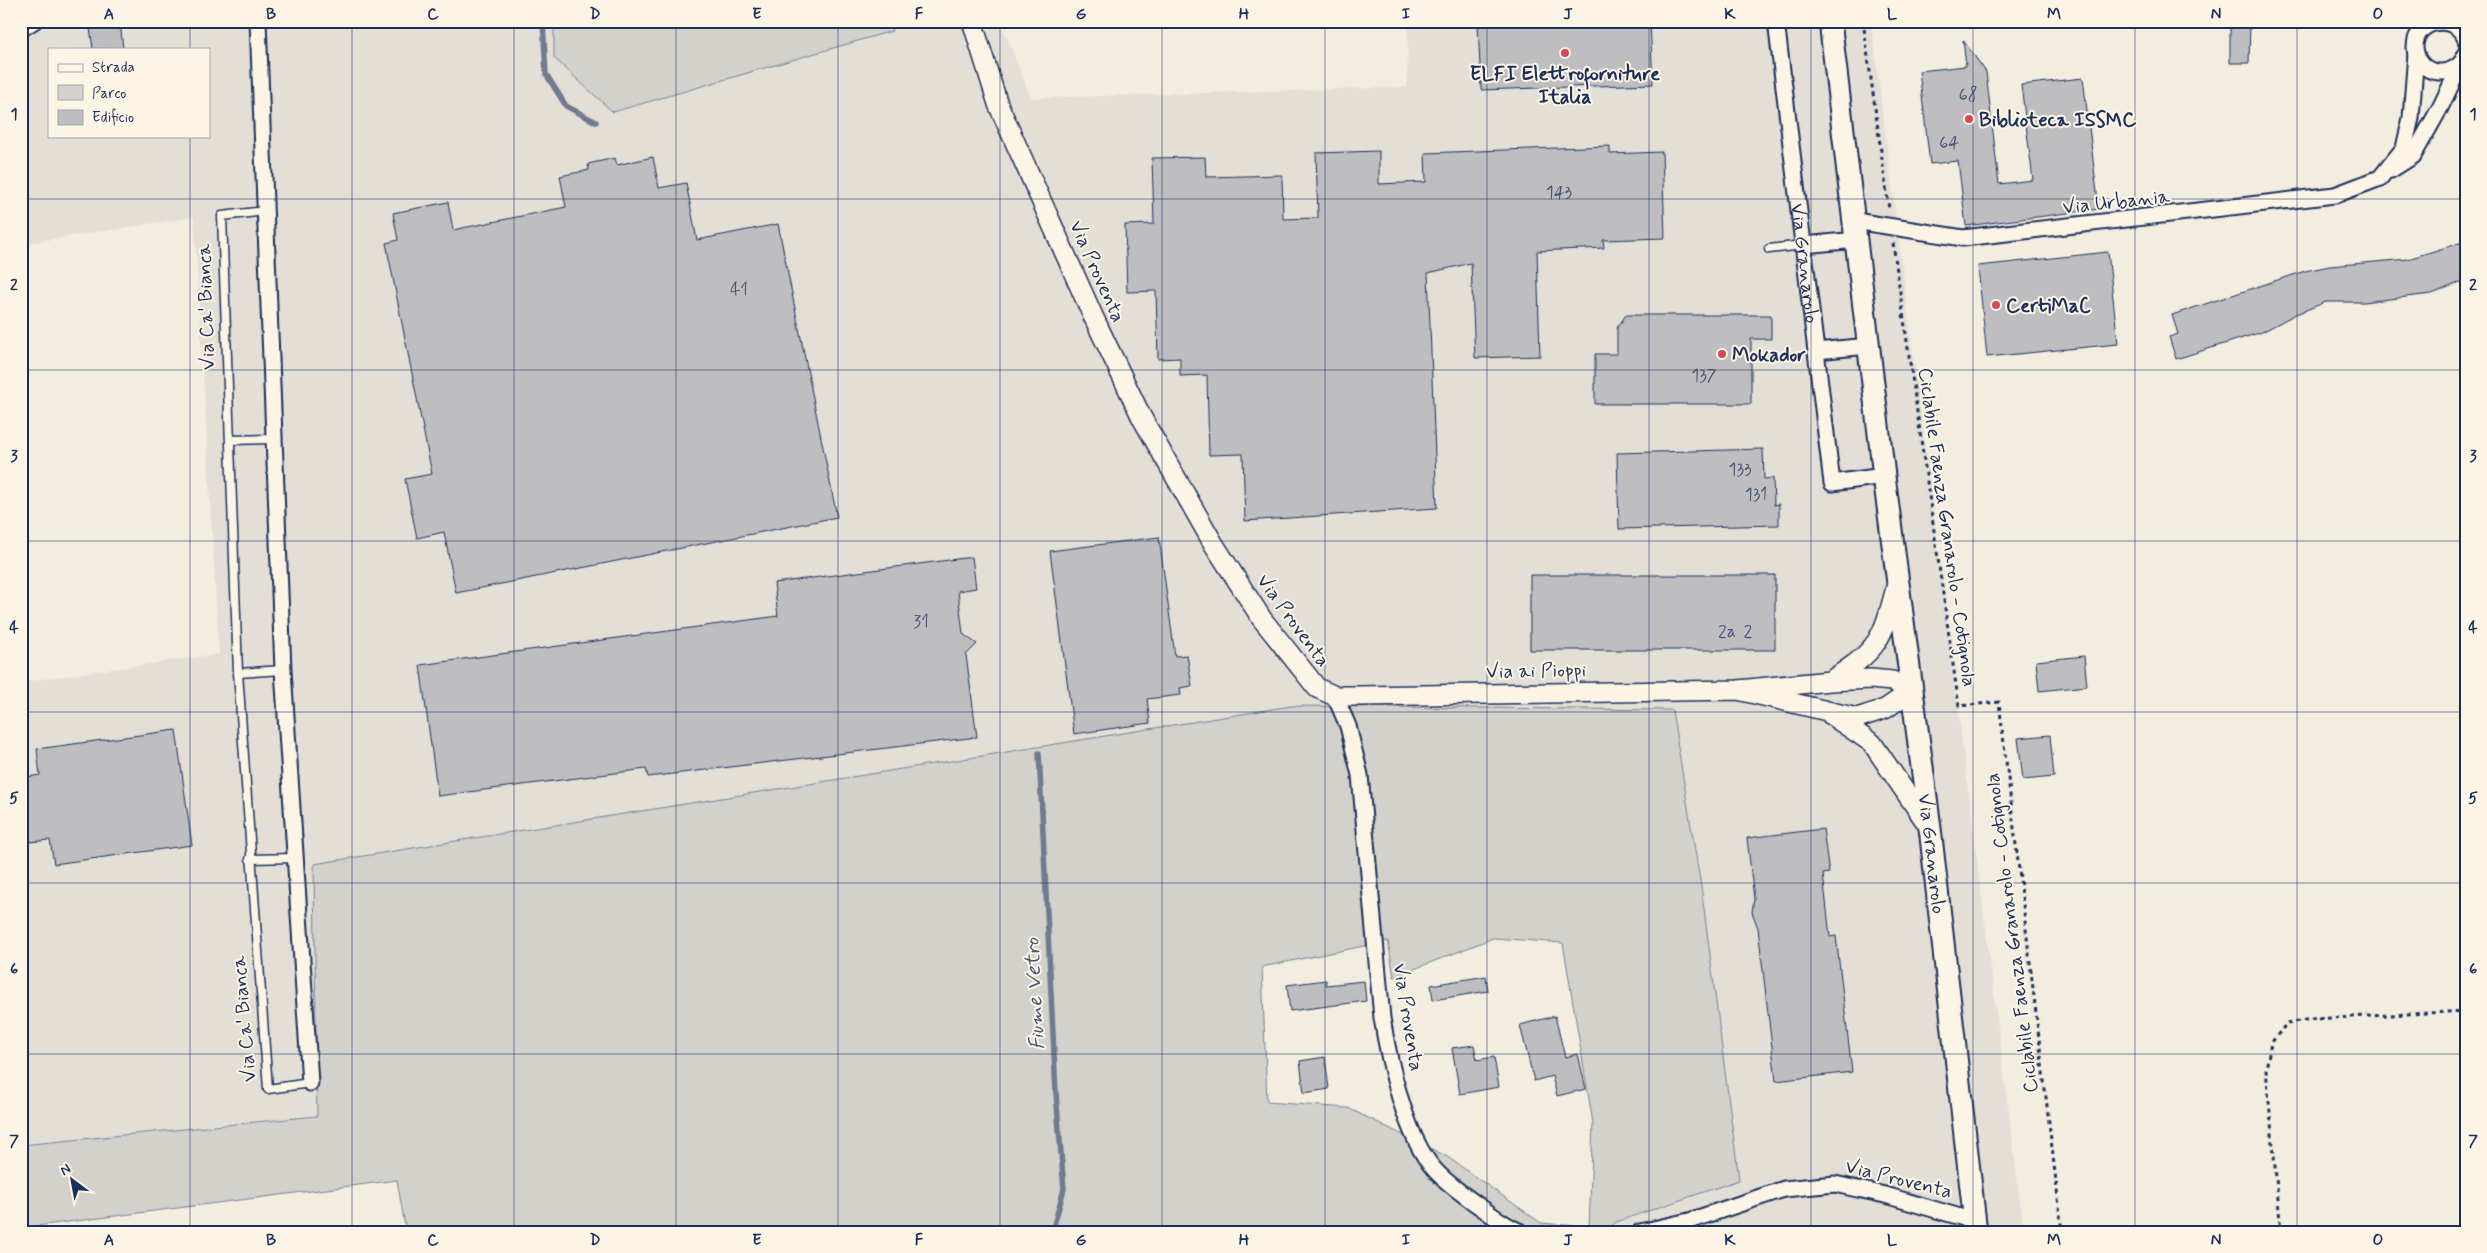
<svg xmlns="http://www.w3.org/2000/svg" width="2487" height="1253" viewBox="0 0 2487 1253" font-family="Mynerve,sans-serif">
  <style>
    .built { fill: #e3dfd6; fill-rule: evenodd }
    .green { fill: #d3d1cc; stroke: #778095; fill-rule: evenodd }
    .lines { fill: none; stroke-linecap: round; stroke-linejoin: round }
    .stream { stroke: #707a91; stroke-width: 5.5 }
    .building { fill: #bebec0; stroke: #1b2f5e }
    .service-casing { stroke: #1b2f5e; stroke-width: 11 }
    .minor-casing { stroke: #1b2f5e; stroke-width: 19 }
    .tertiary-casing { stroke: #1b2f5e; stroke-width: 22 }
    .secondary-casing { stroke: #1b2f5e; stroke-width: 25 }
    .path { stroke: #1b2f5e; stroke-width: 3; stroke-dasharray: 4 4; stroke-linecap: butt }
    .service { stroke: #fcf5e5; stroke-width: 8 }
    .minor { stroke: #fcf5e5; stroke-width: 15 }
    .tertiary { stroke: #fcf5e5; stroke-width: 19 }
    .secondary { stroke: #fcf5e5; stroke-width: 21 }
    .grid { fill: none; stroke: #1b2f5e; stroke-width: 1; stroke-opacity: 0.55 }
    .poi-dot { fill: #d1495b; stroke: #fcf5e5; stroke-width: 2 }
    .labels { text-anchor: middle; stroke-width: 4; stroke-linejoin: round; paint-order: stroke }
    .number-label { font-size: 18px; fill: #445376 }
    .poi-label { font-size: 20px; font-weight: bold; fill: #1b2f5e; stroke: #fcf5e5; text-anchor: start }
    .street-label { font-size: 20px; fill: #1b2f5e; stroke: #fcf5e5 }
    .water-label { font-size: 21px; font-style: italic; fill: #465478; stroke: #fcf5e5 }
    .neatline { fill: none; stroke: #1b2f5e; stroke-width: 2 }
    .grid-label { font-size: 16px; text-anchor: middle; font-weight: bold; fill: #1b2f5e }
  </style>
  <rect width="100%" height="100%" fill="#f3ede0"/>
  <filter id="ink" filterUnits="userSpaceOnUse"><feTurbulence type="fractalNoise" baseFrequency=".02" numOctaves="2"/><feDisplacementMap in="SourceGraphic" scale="10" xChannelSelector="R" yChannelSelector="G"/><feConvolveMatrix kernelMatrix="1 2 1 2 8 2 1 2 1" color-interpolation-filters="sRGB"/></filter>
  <g filter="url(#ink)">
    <path class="built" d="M 21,21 L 554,21 L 555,58 L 892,31 L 889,21 L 1000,21 L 1031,98 L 1407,87 L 1408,21 L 1871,21 L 2024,1232 L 1606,1232 L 1616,1222 L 1738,1180 L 1702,893 L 1672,710 L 314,865 L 317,1116 L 21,1145 L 21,682 L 219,654 L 194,217 L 21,244 ZM 49,49 L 209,49 L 209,136 L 49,136 Z"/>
    <path class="green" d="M 554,21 L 889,21 L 892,31 L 613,112 L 554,58 Z
      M 1291,706 L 1672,710 L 1702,893 L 1739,1180 L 1616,1222 L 1606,1232 L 406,1232 L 397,1180 L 21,1228 L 21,1145 L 317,1116 L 314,864 ZM 1493,938 L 1563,943 L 1593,1123 L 1589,1227 L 1541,1223 L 1446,1156 L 1348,1108 L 1267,1102 L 1262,967 L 1388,941 L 1394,977 Z"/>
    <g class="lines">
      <path class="stream" d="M 543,21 L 546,74 L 566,106 L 596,122
        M 1039,753 L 1056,1093 L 1064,1189 L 1052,1232"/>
    </g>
    <path class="building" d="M 89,21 L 120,21 L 123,49 L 93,49 Z
      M 1478,21 L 1650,21 L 1653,84 L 1481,90 Z
      M 2230,21 L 2250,21 L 2249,63 L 2230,63 Z
      M 1963,40 L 1986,72 L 1999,184 L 2033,180 L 2021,85 L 2083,78 L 2099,209 L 1966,226 L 1958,161 L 1930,164 L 1919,71 L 1966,66 Z
      M 1610,146 L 1610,154 L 1662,152 L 1665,238 L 1603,240 L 1604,248 L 1537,251 L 1540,356 L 1475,358 L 1471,263 L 1428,273 L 1437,508 L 1245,521 L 1243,454 L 1209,455 L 1207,375 L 1180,376 L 1180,358 L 1158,359 L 1156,291 L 1127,292 L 1125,225 L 1154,224 L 1152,158 L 1205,157 L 1206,177 L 1282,175 L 1283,219 L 1318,218 L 1316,153 L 1379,151 L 1379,184 L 1426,182 L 1425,153 Z
      M 653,157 L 659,188 L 686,183 L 697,240 L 778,224 L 837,517 L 456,593 L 444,532 L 417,538 L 405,479 L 432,474 L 386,243 L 398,240 L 393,213 L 448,202 L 453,230 L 566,207 L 560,176 L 589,170 L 588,164 L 615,158 L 617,165 Z
      M 2466,241 L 2466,280 L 2451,286 L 2432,294 L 2364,302 L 2326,302 L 2296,314 L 2262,332 L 2176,359 L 2169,337 L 2178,334 L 2172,315 L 2305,271 L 2330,266 L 2408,259 Z
      M 2108,252 L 2118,344 L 1987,357 L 1978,266 Z
      M 1626,315 L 1771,315 L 1771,339 L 1751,339 L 1751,404 L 1595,404 L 1595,354 L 1617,354 L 1617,328 Z
      M 1763,449 L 1764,479 L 1773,478 L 1774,505 L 1779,504 L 1779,525 L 1619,529 L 1617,453 Z
      M 1159,537 L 1175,656 L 1187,655 L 1192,686 L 1180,688 L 1181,695 L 1147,699 L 1150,723 L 1074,734 L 1050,551 Z
      M 972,557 L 976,588 L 958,591 L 963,634 L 977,644 L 966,655 L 977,737 L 648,777 L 646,769 L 438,796 L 420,665 L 778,616 L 774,583 Z
      M 1530,575 L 1775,575 L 1775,650 L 1530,650 Z
      M 2084,656 L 2087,686 L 2039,691 L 2036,661 Z
      M 176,730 L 192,845 L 54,864 L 50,840 L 29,842 L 21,778 L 40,775 L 37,749 Z
      M 2050,735 L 2054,777 L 2023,780 L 2018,738 Z
      M 1823,829 L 1829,873 L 1823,874 L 1830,937 L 1836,936 L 1852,1072 L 1776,1081 L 1758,928 L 1752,912 L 1754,899 L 1747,838 Z
      M 1486,976 L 1488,991 L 1433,1000 L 1431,985 Z
      M 1326,980 L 1326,985 L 1364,981 L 1366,1001 L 1290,1011 L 1287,985 Z
      M 1555,1016 L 1565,1057 L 1578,1054 L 1586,1089 L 1557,1096 L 1552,1076 L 1534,1081 L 1520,1025 Z
      M 1474,1045 L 1477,1060 L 1494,1057 L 1499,1087 L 1460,1094 L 1452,1048 Z
      M 1325,1057 L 1329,1089 L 1304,1093 L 1300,1061 Z"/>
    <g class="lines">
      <defs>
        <path id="service" d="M 265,211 L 222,216 L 238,673 L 268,1089 L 310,1083
          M 1769,249 L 1803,245
          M 230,440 L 274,439
          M 238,673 L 283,670
          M 250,859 L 295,858"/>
        <g id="minor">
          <path d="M 258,21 L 283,670 L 310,1083"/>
          <path id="s1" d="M 1776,21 L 1832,483 L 1884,476"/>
          <path d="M 21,29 L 34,21"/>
          <path d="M 2466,40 C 2457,13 2415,18 2415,47 C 2416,77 2456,81 2466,54"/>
          <path d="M 2391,170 L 2413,156 L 2440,108 L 2461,64"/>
          <path d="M 1855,221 L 1963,238 L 2335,195 L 2380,178 L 2404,148 L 2411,118 L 2416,53"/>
          <path d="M 1803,245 L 1857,240"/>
          <path d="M 1816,351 L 1869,346"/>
          <path d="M 1335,696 L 1348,726 L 1360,775 L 1382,1018 C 1389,1061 1405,1136 1434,1169 C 1446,1183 1464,1195 1479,1206 C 1492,1215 1505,1226 1521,1232"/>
          <path d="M 1640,1232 L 1689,1221 L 1784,1189 L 1835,1184 L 1885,1195 L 1974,1221"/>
        </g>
        <path id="tertiary" d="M 972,21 L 998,104 L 1093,316 L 1142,418 L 1213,543 L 1262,619 L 1317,688 L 1335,696 L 1359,696 L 1738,690 L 1830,681 L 1871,679 L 1892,681 L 1913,690 L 1885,709 L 1857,718 L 1738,690
          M 1830,681 C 1880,648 1882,641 1897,584
          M 1832,716 L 1872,743 L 1930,828"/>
        <g id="secondary">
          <path id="s2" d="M 1830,21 L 1884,476 L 1930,828 L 1976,1232"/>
        </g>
      </defs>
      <use href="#service" class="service-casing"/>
      <use href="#minor" class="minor-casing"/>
      <use href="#tertiary" class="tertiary-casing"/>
      <use href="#secondary" class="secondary-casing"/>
      <path class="path" d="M 1863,21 L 1889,209
        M 1893,243 L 1959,706 L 1999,702 L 2062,1232
        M 2281,1232 L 2266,1069 L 2271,1043 L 2287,1023 L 2312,1019 L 2466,1011"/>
      <use href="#service" class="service"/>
      <use href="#minor" class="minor"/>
      <use href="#tertiary" class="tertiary"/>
      <use href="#secondary" class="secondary"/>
    </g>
  </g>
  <path class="grid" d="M 190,21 L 190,49M 352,21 L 352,1232M 514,21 L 514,1232M 676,21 L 676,1232M 838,21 L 838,1232M 1000,21 L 1000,1232M 1162,21 L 1162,1232M 1325,21 L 1325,1232M 1487,21 L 1487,1232M 1649,21 L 1649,1232M 1811,21 L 1811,1232M 1973,21 L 1973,1232M 2135,21 L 2135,1232M 2297,21 L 2297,1232M 190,136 L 190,1232M 21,199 L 2466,199M 21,370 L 2466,370M 21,541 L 2466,541M 21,712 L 2466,712M 21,883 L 2466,883M 21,1054 L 2466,1054"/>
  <g class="poi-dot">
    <circle cx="1565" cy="53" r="5"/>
    <circle cx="1969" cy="119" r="5"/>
    <circle cx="1996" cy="305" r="5"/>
    <circle cx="1722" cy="354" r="5"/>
  </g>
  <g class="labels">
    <g class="number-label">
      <text x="1968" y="100">68</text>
      <text x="1949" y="148">64</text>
      <text x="1559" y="198">143</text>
      <text x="739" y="295">41</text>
      <text x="1704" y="381">137</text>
      <text x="1740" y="475">133</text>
      <text x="1756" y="500">131</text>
      <text x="921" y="627">31</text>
      <text x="1727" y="637">2a</text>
      <text x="1748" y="637">2</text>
    </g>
    <g class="poi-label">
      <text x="1565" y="80" text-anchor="middle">ELFI Elettroforniture<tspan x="1565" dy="23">Italia</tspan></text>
      <text x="1979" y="126">Biblioteca ISSMC</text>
      <text x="2006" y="312">CertiMaC</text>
      <text x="1732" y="361">Mokador</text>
    </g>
    <g class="street-label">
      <text transform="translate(2116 201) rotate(-6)" y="7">Via Urbania</text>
      <text dy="7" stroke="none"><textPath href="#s1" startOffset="244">Via Granarolo</textPath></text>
      <text transform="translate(1098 271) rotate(66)" y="7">Via Proventa</text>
      <text transform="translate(205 307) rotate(-92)" y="7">Via Ca' Bianca</text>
      <text transform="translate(1948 527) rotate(82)" y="7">Ciclabile Faenza Granarolo - Cotignola</text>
      <text transform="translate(1294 620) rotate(54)" y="7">Via Proventa</text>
      <text transform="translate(1536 670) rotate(-1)" y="7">Via ai Pioppi</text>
      <text dy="7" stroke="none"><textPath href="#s2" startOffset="839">Via Granarolo</textPath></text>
      <text transform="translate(2011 933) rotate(-97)" y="7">Ciclabile Faenza Granarolo - Cotignola</text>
      <text transform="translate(1409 1017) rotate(81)" y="7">Via Proventa</text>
      <text transform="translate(243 1019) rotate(-95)" y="7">Via Ca' Bianca</text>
      <text transform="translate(1899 1178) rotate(14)" y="7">Via Proventa</text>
    </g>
    <g class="water-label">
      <text transform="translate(1034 994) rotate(-93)" y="7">Fiume Vetro</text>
    </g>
  </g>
  <rect width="2487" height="1253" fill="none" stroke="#fcf5e5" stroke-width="55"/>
  <rect x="48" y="48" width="162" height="90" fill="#fcf5e5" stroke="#a2a6af"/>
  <rect x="58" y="64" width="25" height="8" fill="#fcf5e5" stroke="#a2a6af"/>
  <text x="92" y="72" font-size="15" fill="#1b2f5e">Strada</text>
  <rect x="58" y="85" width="25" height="15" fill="#d3d1cc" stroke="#a2a6af"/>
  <text x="92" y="98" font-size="15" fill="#1b2f5e">Parco</text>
  <rect x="58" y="110" width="25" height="15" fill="#bebec0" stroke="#a2a6af"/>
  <text x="92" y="122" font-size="15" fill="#1b2f5e">Edificio</text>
  <g transform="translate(72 1180) rotate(328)" stroke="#fcf5e5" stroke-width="4" paint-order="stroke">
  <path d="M0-4L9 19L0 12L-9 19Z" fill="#1b2f5e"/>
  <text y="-8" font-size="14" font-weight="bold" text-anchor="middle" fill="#1b2f5e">N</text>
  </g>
  <rect x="28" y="28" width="2432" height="1198" class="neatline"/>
  <g class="grid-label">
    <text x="109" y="19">A</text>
    <text x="271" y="19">B</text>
    <text x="433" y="19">C</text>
    <text x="595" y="19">D</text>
    <text x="757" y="19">E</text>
    <text x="919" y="19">F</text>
    <text x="1081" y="19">G</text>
    <text x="1244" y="19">H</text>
    <text x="1406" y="19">I</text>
    <text x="1568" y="19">J</text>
    <text x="1730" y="19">K</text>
    <text x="1892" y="19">L</text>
    <text x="2054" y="19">M</text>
    <text x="2216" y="19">N</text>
    <text x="2378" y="19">O</text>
    <text x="14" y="119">1</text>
    <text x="2473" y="119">1</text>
    <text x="14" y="290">2</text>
    <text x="2473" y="290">2</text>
    <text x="14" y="461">3</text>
    <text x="2473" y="461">3</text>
    <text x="14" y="632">4</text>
    <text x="2473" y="632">4</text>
    <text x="14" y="803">5</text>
    <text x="2473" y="803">5</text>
    <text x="14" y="974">6</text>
    <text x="2473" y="974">6</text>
    <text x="14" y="1146">7</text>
    <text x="2473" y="1146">7</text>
    <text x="109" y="1245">A</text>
    <text x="271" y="1245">B</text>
    <text x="433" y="1245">C</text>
    <text x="595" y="1245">D</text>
    <text x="757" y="1245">E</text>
    <text x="919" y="1245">F</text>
    <text x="1081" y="1245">G</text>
    <text x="1244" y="1245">H</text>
    <text x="1406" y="1245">I</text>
    <text x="1568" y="1245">J</text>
    <text x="1730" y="1245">K</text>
    <text x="1892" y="1245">L</text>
    <text x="2054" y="1245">M</text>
    <text x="2216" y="1245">N</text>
    <text x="2378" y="1245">O</text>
  </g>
</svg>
